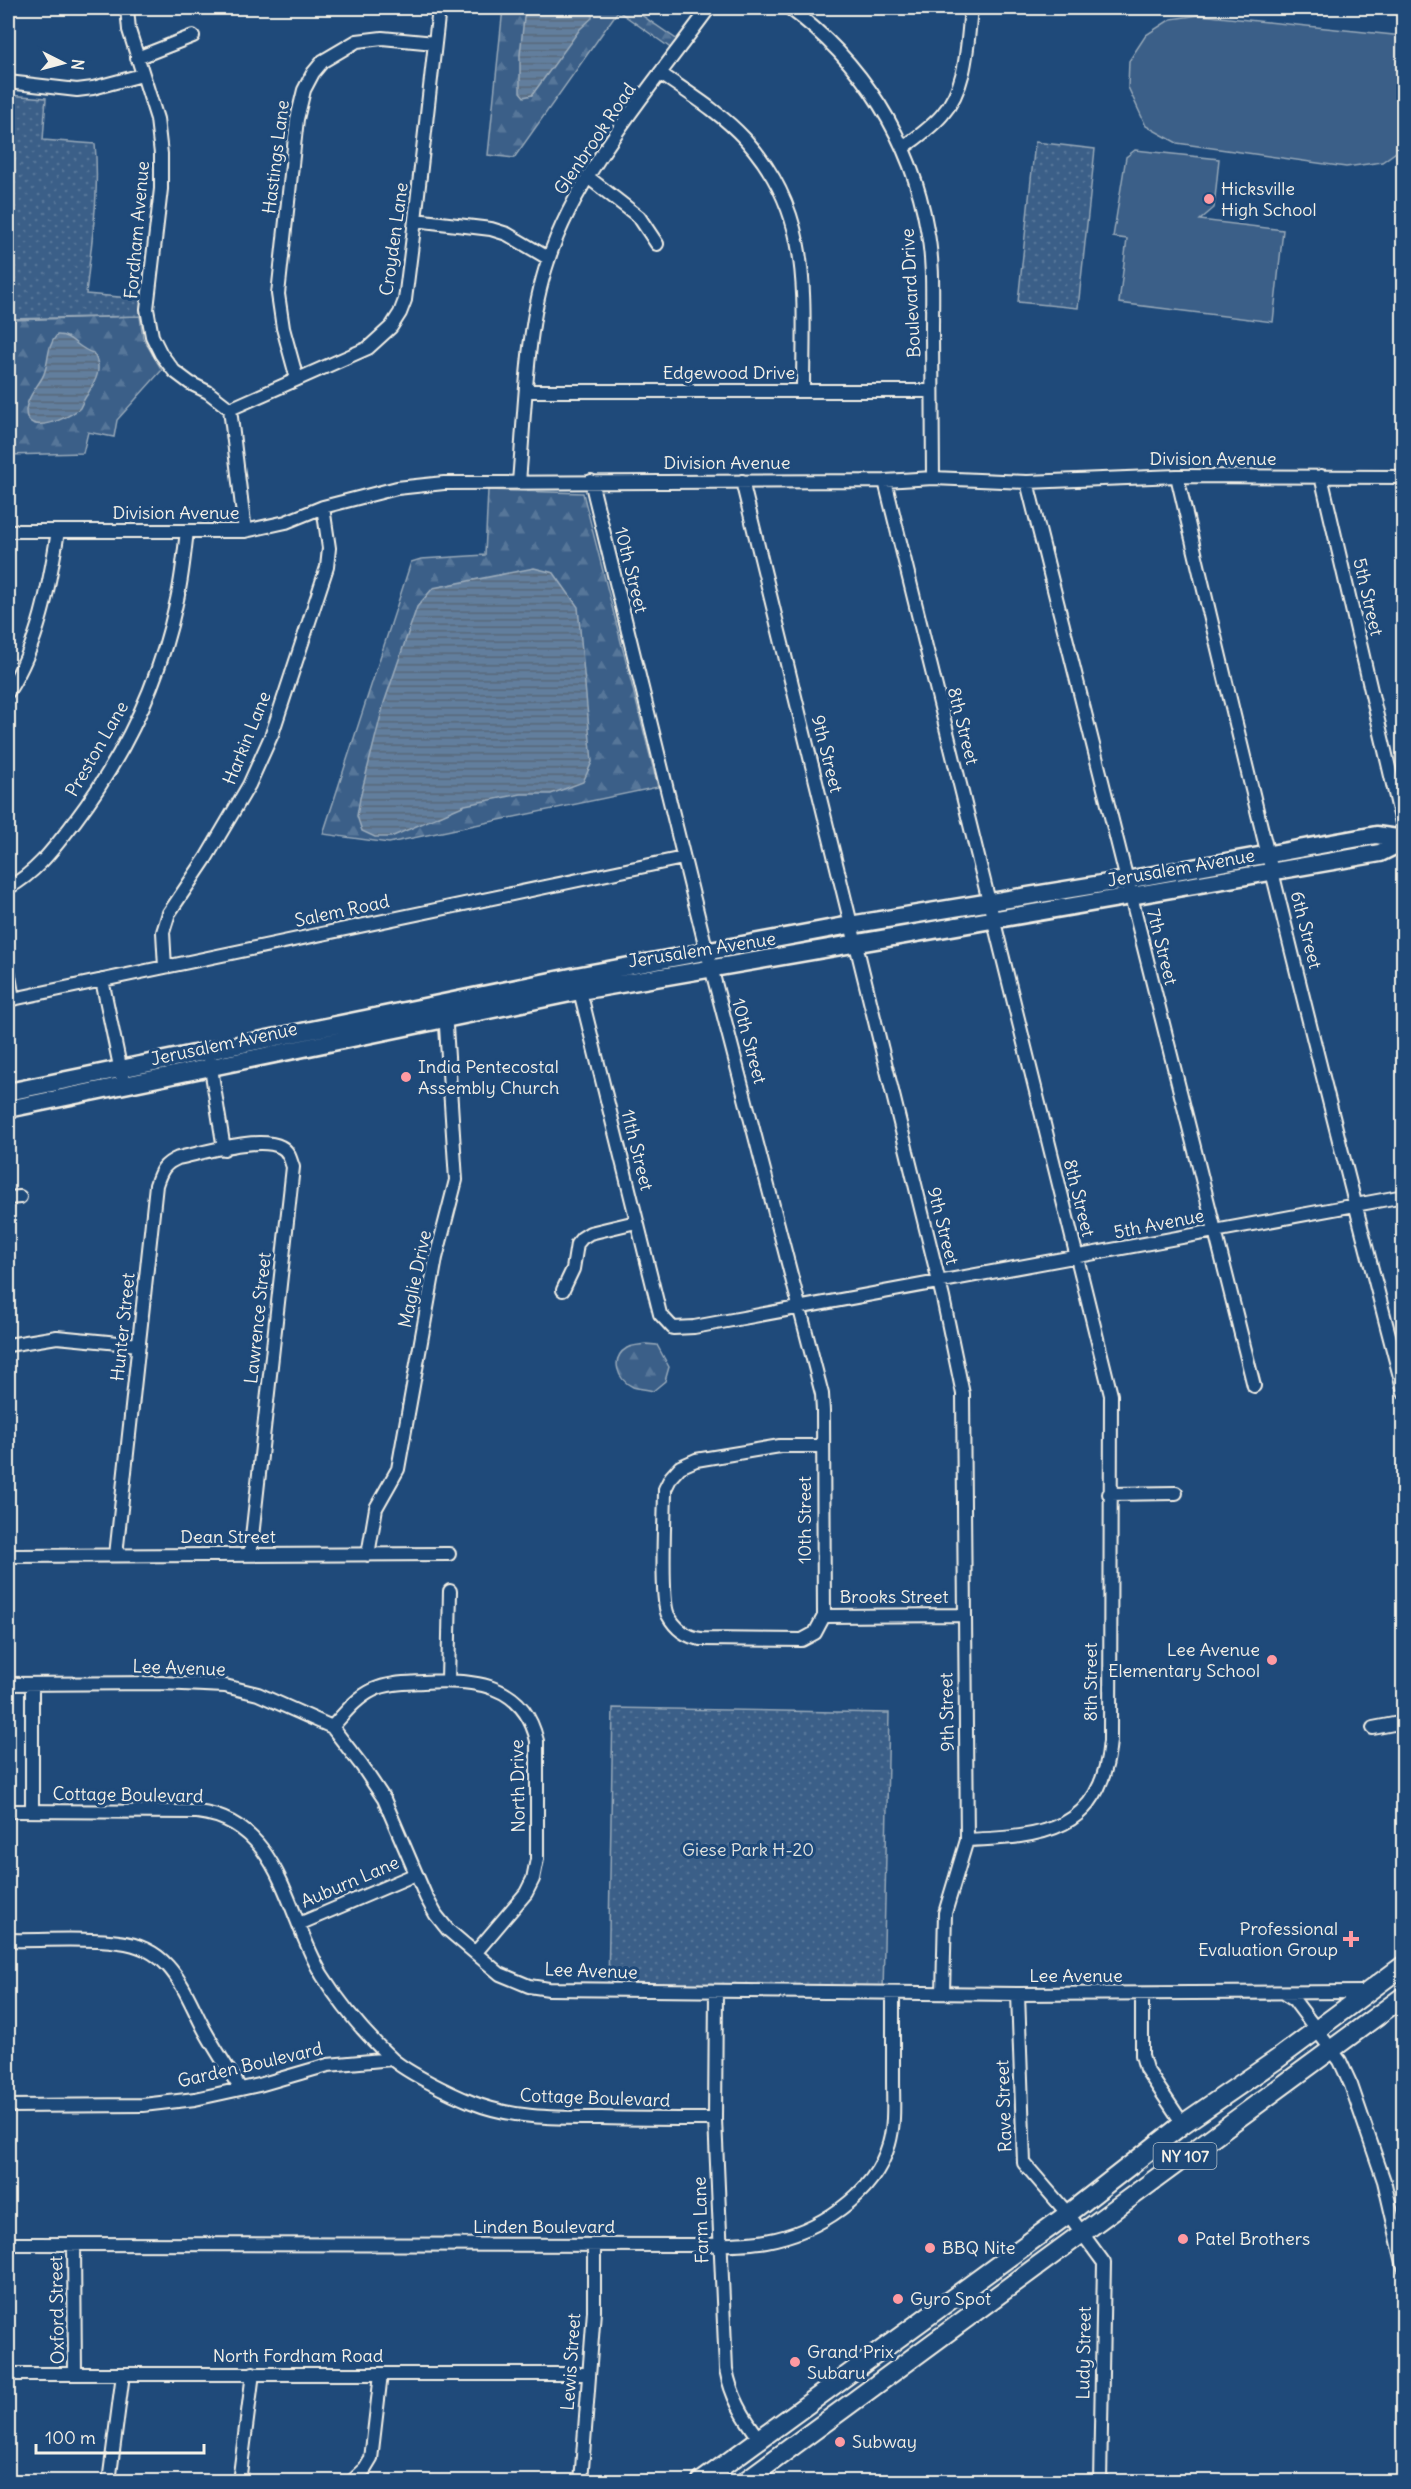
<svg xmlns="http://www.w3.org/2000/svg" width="1411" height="2489" viewBox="0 0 1411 2489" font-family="Delius,sans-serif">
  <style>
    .green { fill: #3a5f88; stroke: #97a8b8; stroke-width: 1.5 }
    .forest { fill: url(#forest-firs); stroke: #97a8b8; stroke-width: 1.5 }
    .park { fill: url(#park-dots); stroke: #97a8b8; stroke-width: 1.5 }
    .water { fill: url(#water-rules); stroke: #9cacbb; stroke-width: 1.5 }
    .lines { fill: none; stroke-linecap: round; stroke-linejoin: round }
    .street-casing { stroke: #f4f1e8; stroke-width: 16 }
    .secondary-casing { stroke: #f4f1e8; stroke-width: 21 }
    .primary-casing { stroke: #f4f1e8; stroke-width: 22 }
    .street { stroke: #1f4a7a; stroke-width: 12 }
    .secondary { stroke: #1f4a7a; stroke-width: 16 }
    .primary { stroke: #1f4a7a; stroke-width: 18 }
    .poi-dot { fill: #ff9aa2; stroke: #1f4a7a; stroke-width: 2 }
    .labels { text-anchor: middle; stroke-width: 6; stroke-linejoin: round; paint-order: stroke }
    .shield { fill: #1f4a7a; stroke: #b4bfc7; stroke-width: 1.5 }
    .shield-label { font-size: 16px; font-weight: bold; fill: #f4f1e8 }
    .street-label { font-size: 18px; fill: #f4f1e8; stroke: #1f4a7a }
    .poi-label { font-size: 18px; fill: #f4f1e8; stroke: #1f4a7a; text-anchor: start }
    .park-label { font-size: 18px; fill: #e1e2de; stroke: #1f4a7a }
  </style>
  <defs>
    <pattern id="forest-firs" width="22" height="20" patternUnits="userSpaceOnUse" patternTransform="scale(1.5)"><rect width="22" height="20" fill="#3a5f88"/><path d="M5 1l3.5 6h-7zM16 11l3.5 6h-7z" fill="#577699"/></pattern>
    <pattern id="park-dots" width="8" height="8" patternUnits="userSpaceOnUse" patternTransform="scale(1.5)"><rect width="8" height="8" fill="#3a5f88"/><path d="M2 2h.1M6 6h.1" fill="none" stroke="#577699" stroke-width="1.8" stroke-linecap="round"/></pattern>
    <pattern id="water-rules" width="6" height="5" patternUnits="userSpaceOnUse" patternTransform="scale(1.5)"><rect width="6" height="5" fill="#627e9d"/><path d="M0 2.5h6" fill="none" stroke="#58687a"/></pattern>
  </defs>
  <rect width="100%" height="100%" fill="#1f4a7a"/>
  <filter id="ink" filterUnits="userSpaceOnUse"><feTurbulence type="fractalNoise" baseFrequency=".0167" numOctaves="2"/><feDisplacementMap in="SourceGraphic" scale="12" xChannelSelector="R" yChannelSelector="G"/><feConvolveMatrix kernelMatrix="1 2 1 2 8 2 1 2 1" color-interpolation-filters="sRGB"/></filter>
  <g filter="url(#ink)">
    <path class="green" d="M 1200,15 L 1403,36 L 1403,147 L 1382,162 L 1346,167 L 1177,143 L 1146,126 L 1128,87 L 1129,61 L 1146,35 L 1171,19 Z
      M 1135,150 L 1219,159 L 1214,208 L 1200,220 L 1283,230 L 1273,322 L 1119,303 L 1127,239 L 1113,237 L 1126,157 Z"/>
    <path class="forest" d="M 503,8 L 631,8 L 679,41 L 672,49 L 618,11 L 514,158 L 488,155 Z
      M 140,316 L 143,338 L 162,370 L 117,420 L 114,437 L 88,432 L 83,453 L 8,455 L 11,320 Z
      M 488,490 L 583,493 L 658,787 L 389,843 L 323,834 L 411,562 L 421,559 L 485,555 Z
      M 646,1344 L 657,1345 L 669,1367 L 665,1381 L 653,1391 C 647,1389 639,1389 633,1387 C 617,1380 610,1358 627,1348 C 632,1345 640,1345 646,1344 Z"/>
    <path class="park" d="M 8,95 L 46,98 L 43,140 L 95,144 C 100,194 91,244 86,294 L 141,299 L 140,316 L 8,319 Z
      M 1035,142 L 1095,149 L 1078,308 L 1018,302 Z
      M 613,1708 L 889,1713 L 883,1993 L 608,1988 Z"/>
    <path class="water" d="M 525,8 L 593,8 L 592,18 L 580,29 L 532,95 L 524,97 L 520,92 L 520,55 Z
      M 57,335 C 71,334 78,349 93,353 C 104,368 95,382 87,395 C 84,399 82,404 80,408 C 71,417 26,438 26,411 C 26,400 36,388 42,378 C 50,365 45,348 57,335 Z
      M 534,568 L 554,573 L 578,607 L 592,762 L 583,782 L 551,794 L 521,794 L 465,805 L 391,837 L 375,837 L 362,831 L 357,816 L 360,798 L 384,703 L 417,607 L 433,588 Z"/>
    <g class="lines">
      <defs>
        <path id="street" d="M 127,8 L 129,30 L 157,119 L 161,154 L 161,189 L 147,309 L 152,336 L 161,354 L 174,371 L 190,383 L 208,392 L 230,409 L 245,531
          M 789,8 C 861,60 912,140 927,229 C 934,263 932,298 932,333 C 932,381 933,430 933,478
          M 137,58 L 193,36
          M 661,74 C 690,94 721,113 745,139 C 814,215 803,296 803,391
          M 8,82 L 77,90 L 93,88 L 142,75
          M 903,148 C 916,138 931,128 942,115 C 968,85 967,44 971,8
          M 589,178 L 639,217 L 657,244
          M 415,220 L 491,229 L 507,234 L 548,258
          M 297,379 L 283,328 L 278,294 L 297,119 L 304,90 L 313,73 L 323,61 L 357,41 L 382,38 L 435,43
          M 527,391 L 932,391
          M 230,409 L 368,348 L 391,327 L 400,313 L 405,300 L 415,220 L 439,8
          M 1177,476 C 1249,782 1324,1088 1404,1392
          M 1321,476 L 1404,832
          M 591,481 L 704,940 L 822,1394 L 823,1411 L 824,1616 L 815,1633 L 802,1640 L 701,1639 C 686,1637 675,1628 668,1615 C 660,1599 665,1512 665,1489 L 671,1477 L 680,1467 L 696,1460 L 780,1446 L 823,1446
          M 742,481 L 943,1298 L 963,1394 L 967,1840 L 945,1913 L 943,1993
          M 885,481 L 1111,1395 L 1110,1741 C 1102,1832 1042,1837 967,1840
          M 519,482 C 525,413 526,325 548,261 C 576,173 655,82 709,8
          M 1027,482 L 1254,1386
          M 8,531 L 245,531 L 286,522 L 323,507 L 397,488 L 444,483 L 885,481 L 933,478 L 1027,482 L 1177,476 L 1404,477
          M 8,692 C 39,644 49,587 58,531
          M 8,888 C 37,872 54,848 75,821 C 124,756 159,684 176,604 C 182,580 184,555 187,531
          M 165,967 L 163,932 L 169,913 L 206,858 L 249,785 L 272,734 L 327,567 L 329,548 L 323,507
          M 8,970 L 13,999
          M 102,980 L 122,1076
          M 578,983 L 660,1314 L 673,1328 L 694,1327 L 1404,1196
          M 8,1000 L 683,858
          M 210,1062 L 224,1149
          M 8,1198 L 20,1197
          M 563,1290 L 573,1269 L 577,1244 L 582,1238 L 590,1233 L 636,1222
          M 8,1345 L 57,1337 L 139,1345
          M 1109,1494 L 1176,1493
          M 116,1555 L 156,1185 C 161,1170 164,1164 178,1158 C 202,1153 260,1135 281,1147 C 289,1151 290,1159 293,1167 L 250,1555
          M 368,1555 L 376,1508 L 398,1469 L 436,1258 L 456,1180 L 445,1011
          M 8,1556 L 449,1554
          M 824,1616 L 964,1615
          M 448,1680 L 450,1591
          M 8,1684 L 162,1683 L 225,1686 L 258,1694 L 332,1727 L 362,1766 L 384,1799 L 426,1897 L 436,1915 L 448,1930 L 500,1974 L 529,1986 L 549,1989 L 1018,1994 L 1367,1992
          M 32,1684 L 32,1811
          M 332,1727 C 344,1714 356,1698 373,1690 C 388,1683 406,1683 423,1682 C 473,1679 524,1683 537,1741 L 537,1859 L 533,1879 L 526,1893 L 476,1952
          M 1373,1728 L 1404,1722
          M 8,1811 L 197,1812 C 281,1821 286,1915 322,1975 C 341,2005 366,2035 392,2059 C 408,2073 451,2094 471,2102 C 513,2119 557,2118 601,2118 C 639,2119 677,2119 715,2119
          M 299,1924 L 416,1874
          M 8,1940 C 44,1941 83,1937 119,1942 C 172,1948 183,1989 204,2029 C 215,2049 228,2069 240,2088
          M 716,1991 L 715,2119 L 726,2369 C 731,2396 743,2417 760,2439
          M 1283,1993 L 1294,2000 L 1340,2061 L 1351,2085 L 1384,2181 L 1404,2267
          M 1018,1994 L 1024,2163 L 1068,2214 L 1104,2263 L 1100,2482
          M 1142,1994 L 1142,2055 L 1146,2069 L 1183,2124
          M 8,2106 L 143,2105 L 195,2099 L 259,2085 L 328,2065 L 392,2059
          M 8,2244 L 697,2245 C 720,2244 743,2245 766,2241 C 817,2232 874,2196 889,2144 C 895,2123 893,2101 893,2080 C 893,2051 893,2022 893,1993
          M 74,2245 L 75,2374
          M 8,2374 L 588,2374
          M 109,2482 L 123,2374
          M 239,2482 L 253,2373
          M 351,2482 L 365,2469 L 371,2459 L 381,2374
          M 581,2482 L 594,2311 L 594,2245"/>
        <path id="secondary" d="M 8,1092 L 576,976 L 850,925 L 1126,880 L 1376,835 L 1404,839
          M 8,1109 L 580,991 L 1380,853 L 1404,841"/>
        <path id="primary" d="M 701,2482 L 1068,2214 L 1183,2124 L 1276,2060 L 1404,1965
          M 744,2482 L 1404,1996"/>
      </defs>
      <use href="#street" class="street-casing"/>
      <use href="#secondary" class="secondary-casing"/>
      <use href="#primary" class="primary-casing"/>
      <use href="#street" class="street"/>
      <use href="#secondary" class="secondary"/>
      <use href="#primary" class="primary"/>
    </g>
  </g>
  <g class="poi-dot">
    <circle cx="1209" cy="199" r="6"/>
    <circle cx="406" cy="1077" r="6"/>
    <circle cx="1272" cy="1660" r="6"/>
    <path d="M1348 1930h6v6h6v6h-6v6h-6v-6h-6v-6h6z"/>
    <circle cx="1183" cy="2239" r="6"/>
    <circle cx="930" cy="2248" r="6"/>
    <circle cx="898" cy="2299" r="6"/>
    <circle cx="795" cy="2362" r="6"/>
    <circle cx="840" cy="2442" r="6"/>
  </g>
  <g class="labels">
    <rect class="shield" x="1153.5" y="2143" width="63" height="26" rx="4.5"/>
    <g class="shield-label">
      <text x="1185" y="2162">NY 107</text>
    </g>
    <g class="street-label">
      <text transform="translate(595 139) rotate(-56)" y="6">Glenbrook Road</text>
      <text transform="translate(276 157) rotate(-83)" y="6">Hastings Lane</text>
      <text transform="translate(137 230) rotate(-85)" y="6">Fordham Avenue</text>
      <text transform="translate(394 239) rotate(-82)" y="6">Croyden Lane</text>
      <text transform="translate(911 293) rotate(-93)" y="6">Boulevard Drive</text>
      <text x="729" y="379">Edgewood Drive</text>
      <text x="1213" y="465">Division Avenue</text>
      <text x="727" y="469">Division Avenue</text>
      <text x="176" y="519">Division Avenue</text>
      <text transform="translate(631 570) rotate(76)" y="6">10th Street</text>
      <text transform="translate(1368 597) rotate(77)" y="6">5th Street</text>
      <text transform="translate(963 726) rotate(76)" y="6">8th Street</text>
      <text transform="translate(247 738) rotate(-68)" y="6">Harkin Lane</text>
      <text transform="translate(97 749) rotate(-60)" y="6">Preston Lane</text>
      <text transform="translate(827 754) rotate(76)" y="6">9th Street</text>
      <text transform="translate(1181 868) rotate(-10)" y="6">Jerusalem Avenue</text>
      <text transform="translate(342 911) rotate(-12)" y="6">Salem Road</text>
      <text transform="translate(1306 930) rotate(76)" y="6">6th Street</text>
      <text transform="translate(1162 947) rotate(76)" y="6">7th Street</text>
      <text transform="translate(702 950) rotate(-9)" y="6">Jerusalem Avenue</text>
      <text transform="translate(749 1041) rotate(75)" y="6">10th Street</text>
      <text transform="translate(224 1044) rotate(-12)" y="6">Jerusalem Avenue</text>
      <text transform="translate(637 1150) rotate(76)" y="6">11th Street</text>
      <text transform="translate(1079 1198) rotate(76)" y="6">8th Street</text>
      <text transform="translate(1159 1224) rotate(-11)" y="6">5th Avenue</text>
      <text transform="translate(943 1226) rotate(76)" y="6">9th Street</text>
      <text transform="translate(415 1279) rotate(-78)" y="6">Maglie Drive</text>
      <text transform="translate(258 1318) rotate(-84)" y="6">Lawrence Street</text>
      <text transform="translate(123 1327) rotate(-84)" y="6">Hunter Street</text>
      <text transform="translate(805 1520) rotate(-90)" y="6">10th Street</text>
      <text x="228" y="1543">Dean Street</text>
      <text x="894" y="1603">Brooks Street</text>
      <text transform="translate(179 1668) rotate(2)" y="6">Lee Avenue</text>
      <text transform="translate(1091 1682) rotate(-90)" y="6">8th Street</text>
      <text transform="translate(947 1712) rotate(-91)" y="6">9th Street</text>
      <text transform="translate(518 1786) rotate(-91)" y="6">North Drive</text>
      <text transform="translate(128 1795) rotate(1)" y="6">Cottage Boulevard</text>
      <text transform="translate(350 1882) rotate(-23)" y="6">Auburn Lane</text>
      <text transform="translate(591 1971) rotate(2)" y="6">Lee Avenue</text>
      <text x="1076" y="1982">Lee Avenue</text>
      <text transform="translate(250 2065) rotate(-13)" y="6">Garden Boulevard</text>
      <text transform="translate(595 2098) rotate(2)" y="6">Cottage Boulevard</text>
      <text transform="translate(1004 2106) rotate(-92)" y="6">Rave Street</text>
      <text transform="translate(701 2220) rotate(-92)" y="6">Farm Lane</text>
      <text x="544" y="2233">Linden Boulevard</text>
      <text transform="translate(57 2310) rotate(-91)" y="6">Oxford Street</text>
      <text transform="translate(1084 2353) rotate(-89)" y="6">Ludy Street</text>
      <text x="298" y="2362">North Fordham Road</text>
      <text transform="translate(571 2362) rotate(-86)" y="6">Lewis Street</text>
    </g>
    <g class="poi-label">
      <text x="1221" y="195">Hicksville<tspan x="1221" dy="21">High School</tspan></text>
      <text x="418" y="1073">India Pentecostal<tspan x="418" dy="21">Assembly Church</tspan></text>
      <text x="1260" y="1656" text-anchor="end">Lee Avenue<tspan x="1260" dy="21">Elementary School</tspan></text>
      <text x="1338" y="1935" text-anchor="end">Professional<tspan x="1338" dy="21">Evaluation Group</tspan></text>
      <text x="1195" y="2245">Patel Brothers</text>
      <text x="942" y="2254">BBQ Nite</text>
      <text x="910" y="2305">Gyro Spot</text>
      <text x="807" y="2358">Grand Prix<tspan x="807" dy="21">Subaru</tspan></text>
      <text x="852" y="2448">Subway</text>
    </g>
    <g class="park-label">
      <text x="748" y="1856">Giese Park H-20</text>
    </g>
  </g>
  <rect width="1411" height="2489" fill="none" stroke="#1f4a7a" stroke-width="30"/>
  <rect x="15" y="15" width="1381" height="2459" fill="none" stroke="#f4f1e8" stroke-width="2" filter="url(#ink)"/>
  <g transform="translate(63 63) rotate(96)" stroke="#1f4a7a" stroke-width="4.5" paint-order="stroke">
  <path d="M0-4.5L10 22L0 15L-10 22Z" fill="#f4f1e8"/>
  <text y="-9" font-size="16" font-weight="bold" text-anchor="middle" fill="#f4f1e8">N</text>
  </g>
  <path d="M36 2444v9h168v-9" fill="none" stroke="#f4f1e8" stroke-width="3"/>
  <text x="45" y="2444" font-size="18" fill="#f4f1e8" stroke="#1f4a7a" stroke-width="4.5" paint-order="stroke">100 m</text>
</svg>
